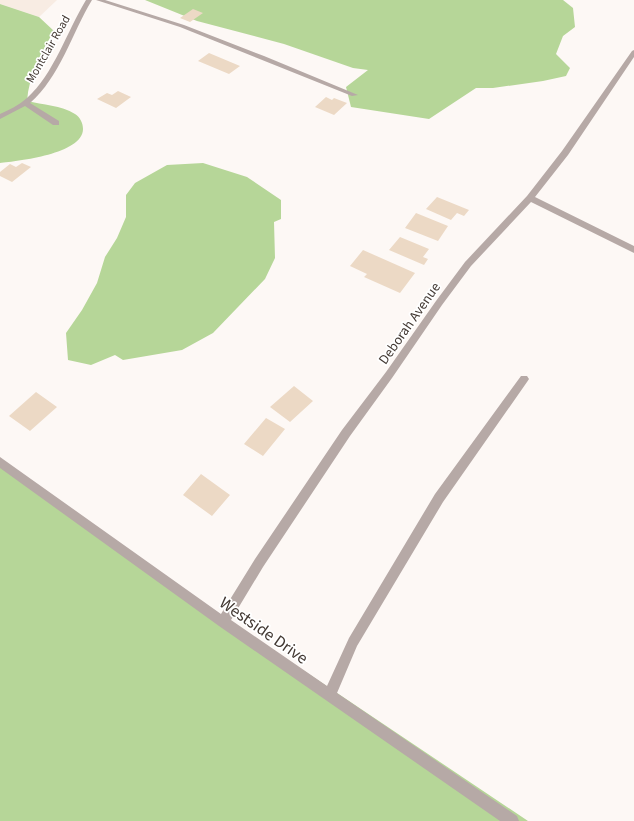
<svg xmlns="http://www.w3.org/2000/svg" width="634" height="821" viewBox="0 0 634 821" font-family="'Source Sans 3',sans-serif">
  <style>
    .built { fill: #f8ece3 }
    .green { fill: #b6d698 }
    .building { fill: #ecd9c5 }
    .lines { fill: none; stroke-linecap: round; stroke-linejoin: round }
    .minor { fill: #b6a9a6; fill-rule: evenodd }
    .labels { text-anchor: middle; stroke-width: 3.5; stroke-linejoin: round; paint-order: stroke }
    .far-street-label { font-size: 12px; fill: #423832; stroke: #fff }
    .street-label { font-size: 14px; fill: #423832; stroke: #fff }
    .near-street-label { font-size: 17px; fill: #423832; stroke: #fff }
  </style>
  <rect width="100%" height="100%" fill="#fdf8f5"/>
  <path class="built" d="M 0,0 L 57,0 L 39,17 L 0,4 Z"/>
  <path class="green" d="M 145,0 L 563,0 L 573,8 L 575,27 L 563,36 L 556,54 L 570,68 L 566,76 L 543,81 L 493,88 L 476,88 L 429,119 L 351,107 L 346,87 L 368,70 L 353,68 L 284,44 L 197,21 Z
    M 0,4 L 39,17 L 54,31 C 41,53 29,75 27,101 C 43,105 61,105 75,114 C 80,117 83,123 83,129 C 83,154 18,161 0,163 Z
    M 203,163 L 247,177 L 281,200 L 281,219 L 274,222 L 275,258 L 265,279 L 213,333 L 182,350 L 123,360 L 115,355 L 91,365 L 68,360 L 66,333 L 82,310 L 97,283 L 105,257 L 117,238 L 126,217 L 126,195 L 135,183 L 167,165 Z
    M 0,467 L 528,821 L 0,821 Z"/>
  <path class="building" d="M 193,9 L 203,13 L 190,22 L 180,18 Z
    M 209,53 L 240,66 L 229,74 L 198,61 Z
    M 118,91 L 131,97 L 116,108 L 97,99 L 107,93 L 112,95 Z
    M 326,97 L 332,100 L 334,98 L 347,103 L 334,115 L 315,107 Z
    M 22,163 L 31,167 L 12,182 L 0,176 L 0,172 L 10,164 L 16,167 Z
    M 437,197 L 469,210 L 464,216 L 457,213 L 451,220 L 426,209 Z
    M 416,213 L 448,226 L 438,241 L 405,228 Z
    M 400,237 L 429,249 L 423,257 L 428,259 L 424,265 L 389,250 Z
    M 363,250 L 415,273 L 400,293 L 364,277 L 367,274 L 350,266 Z
    M 294,386 L 313,401 L 290,422 L 270,407 Z
    M 36,392 L 57,407 L 30,431 L 9,416 Z
    M 266,418 L 285,429 L 263,456 L 244,444 Z
    M 201,474 L 230,495 L 212,516 L 183,495 Z"/>
  <g class="lines">
    <path class="minor" d="M 86,0 L 92,0 C 72,33 60,77 30,103 L 59,121 L 59,125 L 53,125 L 25,106 L 0,119 L 0,114 C 9,110 19,105 27,98 C 54,74 67,31 86,0 Z
      M 96,0 L 105,0 L 184,25 L 264,56 L 358,95 L 352,96 L 180,27 Z
      M 634,50 L 634,57 L 568,155 L 535,197 L 634,246 L 634,253 L 531,202 L 471,266 L 442,305 L 392,378 L 350,436 L 263,567 L 231,620 L 327,686 L 349,638 L 435,494 L 521,376 L 527,376 L 529,379 L 527,382 L 443,502 L 357,646 L 337,693 L 517,816 L 519,821 L 500,821 L 219,626 L 0,468 L 0,457 L 221,614 L 255,559 L 342,430 L 386,372 L 436,301 L 465,262 L 527,196 L 562,151 L 632,51 Z"/>
  </g>
  <g class="labels">
    <g class="far-street-label">
      <text transform="translate(48 49) rotate(-60)" y="4">Montclair Road</text>
    </g>
    <g class="street-label">
      <text transform="translate(409 323) rotate(-55)" y="5">Deborah Avenue</text>
    </g>
    <g class="near-street-label">
      <text transform="translate(264 630) rotate(35)" y="6">Westside Drive</text>
    </g>
  </g>
</svg>
